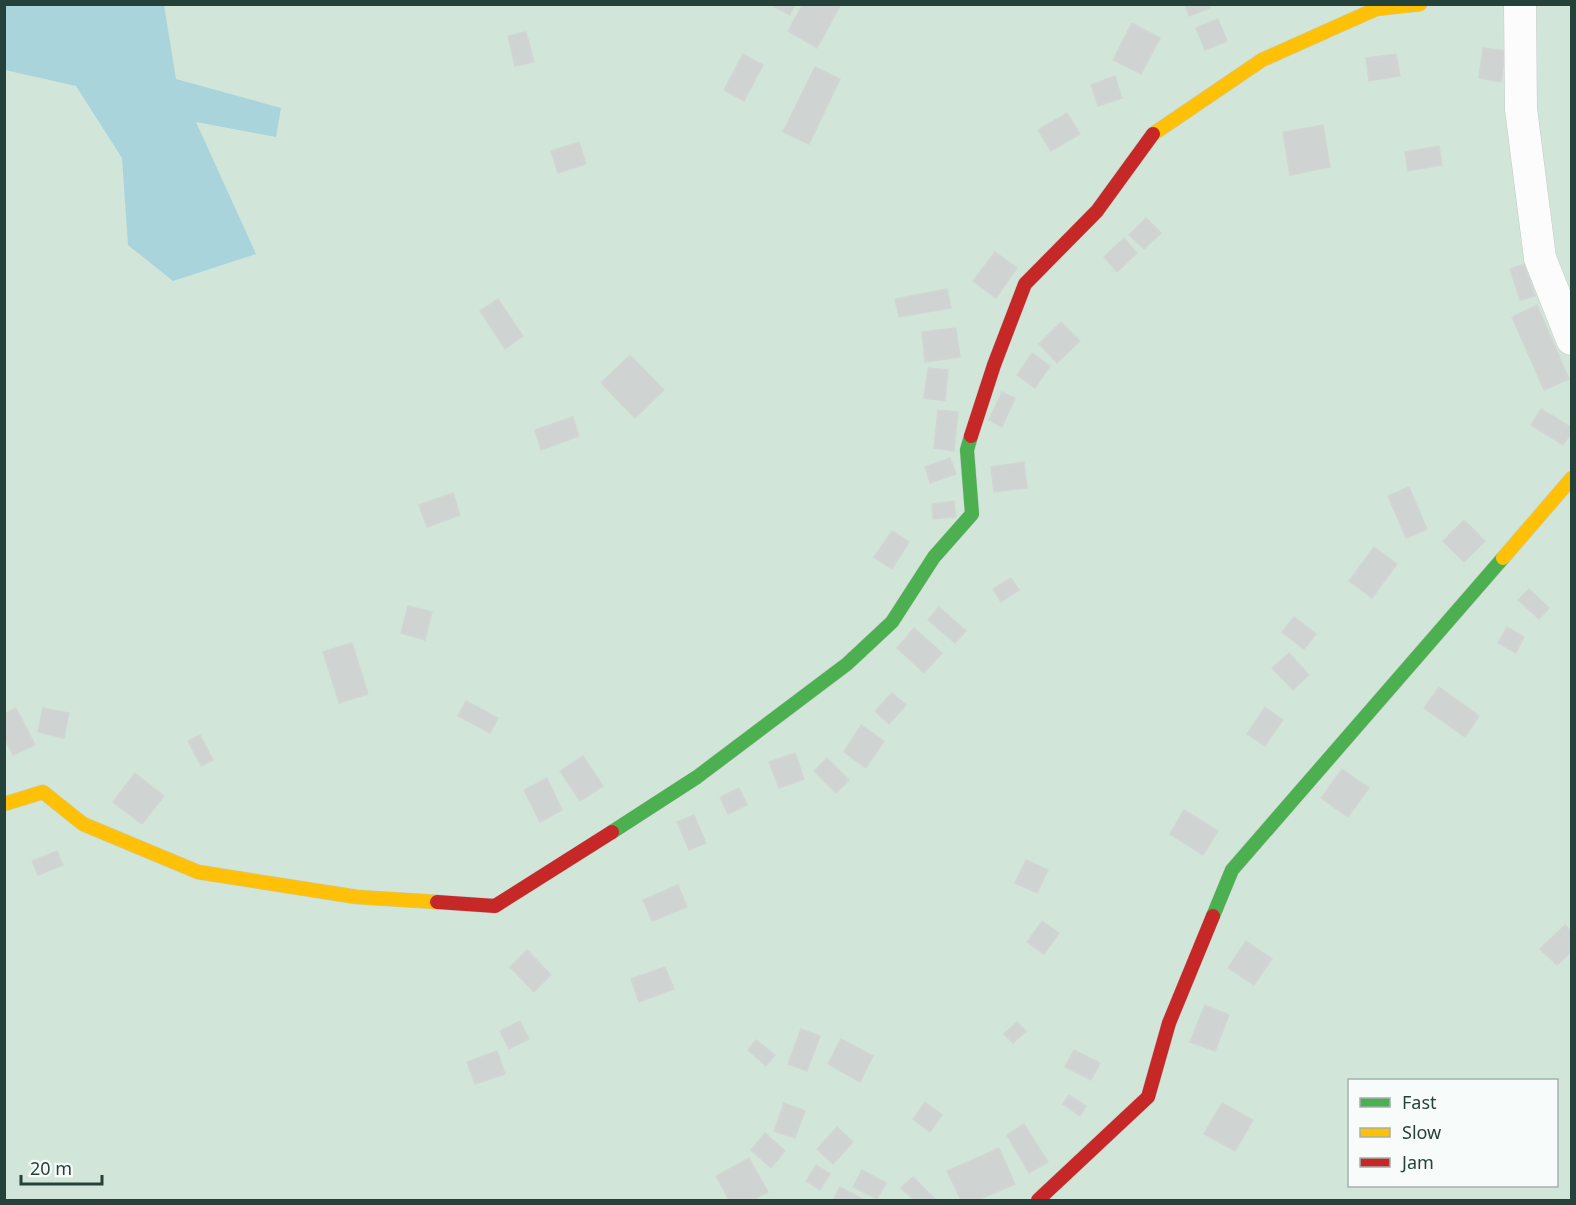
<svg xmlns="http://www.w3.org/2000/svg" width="1576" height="1205" viewBox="0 0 1576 1205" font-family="'Noto Sans',sans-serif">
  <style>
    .green { fill: #d1e6d8; fill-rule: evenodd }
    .water { fill: #a9d4db }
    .building { fill: #cfd4d2; stroke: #d1d6d4; stroke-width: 1.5 }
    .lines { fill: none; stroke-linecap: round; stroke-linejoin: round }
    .street-casing { stroke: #c5cac8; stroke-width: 33 }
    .fast-casing { stroke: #c3cbc8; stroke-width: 15 }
    .slow-casing { stroke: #c3cbc8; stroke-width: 15 }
    .jam-casing { stroke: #c3cbc8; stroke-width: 15 }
    .street { stroke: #fcfcfc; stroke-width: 32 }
    .fast { stroke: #4caf50; stroke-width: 14 }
    .slow { stroke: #ffc107; stroke-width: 14 }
    .jam { stroke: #c62828; stroke-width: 14 }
  </style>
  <rect width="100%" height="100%" fill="#e8edeb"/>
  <path class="green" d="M 5,5 L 1571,5 L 1571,1200 L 5,1200 ZM 1350,1080 L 1556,1080 L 1556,1186 L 1350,1186 Z"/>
  <path class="water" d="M 5,4 L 164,5 L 176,79 L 281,108 L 276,137 L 196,122 L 256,254 L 173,281 L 128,245 L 122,158 L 76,86 L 5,70 Z"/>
  <path class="building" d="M 769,4 L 795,4 L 790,15 Z
    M 803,4 L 841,4 L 817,48 L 788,31 Z
    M 1185,4 L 1208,4 L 1210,8 L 1189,16 Z
    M 1218,19 L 1227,41 L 1205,50 L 1196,28 Z
    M 1132,23 L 1160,38 L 1141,74 L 1113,60 Z
    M 526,32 L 534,62 L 515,66 L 508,36 Z
    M 1483,48 L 1505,51 L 1501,82 L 1479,78 Z
    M 743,54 L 763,65 L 744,101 L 724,90 Z
    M 1396,54 L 1400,76 L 1369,81 L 1366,58 Z
    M 815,67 L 840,79 L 809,144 L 783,132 Z
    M 1115,76 L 1122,98 L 1098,106 L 1091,85 Z
    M 1067,113 L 1080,134 L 1051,151 L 1038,130 Z
    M 1323,125 L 1330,167 L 1290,175 L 1283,132 Z
    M 579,142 L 586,164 L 558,173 L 551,151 Z
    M 1439,146 L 1442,165 L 1408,171 L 1405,152 Z
    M 1146,218 L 1161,233 L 1144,249 L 1129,235 Z
    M 1124,238 L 1137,253 L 1117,272 L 1104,257 Z
    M 995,252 L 1017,268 L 996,298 L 973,281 Z
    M 1524,264 L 1535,296 L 1520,300 L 1510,269 Z
    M 947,289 L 951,308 L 899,317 L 895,299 Z
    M 498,299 L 523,336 L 505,349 L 480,311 Z
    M 1537,305 L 1569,379 L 1544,390 L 1512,317 Z
    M 1061,322 L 1080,341 L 1057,363 L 1039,344 Z
    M 956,328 L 960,357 L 925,362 L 922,332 Z
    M 1032,353 L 1050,366 L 1035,388 L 1017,375 Z
    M 630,355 L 664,390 L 635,418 L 601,383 Z
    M 928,368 L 948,370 L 945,401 L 924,398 Z
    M 1002,392 L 1015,398 L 1002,427 L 989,420 Z
    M 1541,409 L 1572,428 L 1572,432 L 1563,445 L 1531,425 Z
    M 938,410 L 958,412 L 954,451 L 934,448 Z
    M 573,417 L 579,436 L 541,450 L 535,430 Z
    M 950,458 L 956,474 L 930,483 L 925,467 Z
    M 1024,462 L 1027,488 L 994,492 L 991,467 Z
    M 1409,487 L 1427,529 L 1406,538 L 1388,496 Z
    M 453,493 L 460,515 L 427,527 L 419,505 Z
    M 954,501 L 956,517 L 933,519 L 932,504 Z
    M 1464,520 L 1485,541 L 1464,562 L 1443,541 Z
    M 892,531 L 909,542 L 892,569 L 874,557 Z
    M 1374,547 L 1397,564 L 1372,598 L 1349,581 Z
    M 1011,578 L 1019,590 L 1001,602 L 993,589 Z
    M 1529,589 L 1549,608 L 1539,619 L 1518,600 Z
    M 408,606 L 432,612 L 425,640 L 401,633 Z
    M 939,607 L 966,631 L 955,643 L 928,620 Z
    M 1294,617 L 1316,634 L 1304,649 L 1282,632 Z
    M 1507,627 L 1524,637 L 1516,653 L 1498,643 Z
    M 914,628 L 942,653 L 924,673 L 897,648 Z
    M 352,643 L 368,694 L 339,703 L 323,652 Z
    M 1289,653 L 1309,675 L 1293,690 L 1272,668 Z
    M 1439,687 L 1479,716 L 1465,737 L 1424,708 Z
    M 892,693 L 906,705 L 889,724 L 875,711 Z
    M 466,701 L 498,718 L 490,733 L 458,716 Z
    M 1265,707 L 1283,720 L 1265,746 L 1247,734 Z
    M 16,708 L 35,745 L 13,755 L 4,737 L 4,714 Z
    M 43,708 L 69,713 L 64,738 L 38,732 Z
    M 861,725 L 884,741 L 866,768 L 844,752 Z
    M 200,735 L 213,760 L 201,766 L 188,741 Z
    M 795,753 L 804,779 L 779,788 L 769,762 Z
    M 583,756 L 603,786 L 580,801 L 560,771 Z
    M 827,758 L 849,780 L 836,793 L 814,771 Z
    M 1342,769 L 1369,788 L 1348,817 L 1321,798 Z
    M 135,773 L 164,796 L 142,824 L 113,802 Z
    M 547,778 L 562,810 L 540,822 L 524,790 Z
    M 739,788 L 747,805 L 728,814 L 720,797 Z
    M 1184,810 L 1218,831 L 1203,855 L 1170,834 Z
    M 694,815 L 706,843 L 689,850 L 677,822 Z
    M 57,851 L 63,865 L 38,875 L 32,861 Z
    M 1026,860 L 1048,870 L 1037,893 L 1015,883 Z
    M 678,885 L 687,907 L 652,921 L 643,900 Z
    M 1042,921 L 1059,933 L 1044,954 L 1027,942 Z
    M 1565,925 L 1572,932 L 1572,951 L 1557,965 L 1540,949 Z
    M 1246,941 L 1272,959 L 1254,985 L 1228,968 Z
    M 527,950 L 551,975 L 534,992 L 510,967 Z
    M 665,967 L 674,989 L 639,1002 L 631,979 Z
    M 1205,1005 L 1229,1015 L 1215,1051 L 1190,1042 Z
    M 520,1021 L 529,1039 L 509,1049 L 500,1031 Z
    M 1017,1022 L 1026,1031 L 1013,1043 L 1004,1034 Z
    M 801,1029 L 820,1036 L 807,1071 L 788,1064 Z
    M 841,1039 L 873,1056 L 860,1082 L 828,1064 Z
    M 756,1040 L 775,1055 L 766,1066 L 748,1050 Z
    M 1074,1050 L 1100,1063 L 1091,1080 L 1065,1067 Z
    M 497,1051 L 505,1074 L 475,1084 L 467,1062 Z
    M 1069,1095 L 1086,1106 L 1080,1116 L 1063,1104 Z
    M 925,1102 L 942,1115 L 930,1132 L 913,1119 Z
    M 784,1103 L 805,1111 L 795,1138 L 774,1131 Z
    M 1222,1103 L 1253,1120 L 1235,1151 L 1204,1134 Z
    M 1024,1124 L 1048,1162 L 1029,1173 L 1007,1135 Z
    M 837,1127 L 853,1142 L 833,1164 L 817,1149 Z
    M 765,1133 L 785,1151 L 771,1168 L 751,1150 Z
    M 999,1148 L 1015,1184 L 978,1200 L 961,1200 L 947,1171 Z
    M 749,1158 L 768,1192 L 752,1200 L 729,1200 L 716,1176 Z
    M 816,1165 L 830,1174 L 820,1190 L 806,1181 Z
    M 862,1170 L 886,1183 L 877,1199 L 853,1187 Z
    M 913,1177 L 936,1200 L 914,1200 L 901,1188 Z
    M 840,1187 L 864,1200 L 833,1200 Z"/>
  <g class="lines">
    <defs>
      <path id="street" d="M 1520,4 L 1521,109 L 1540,258 L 1572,339"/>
      <path id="fast" d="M 612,832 L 697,777 L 847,664 L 892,622 L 934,557 L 972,514 L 967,450 L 971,436
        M 1213,916 L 1232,870 L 1503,558"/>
      <path id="slow" d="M 1153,134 L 1262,60 L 1376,9 L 1420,4
        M 1503,558 L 1572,478
        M 4,804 L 43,792 L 83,824 L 198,872 L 357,897 L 437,902"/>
      <path id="jam" d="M 971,436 L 994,365 L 1025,284 L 1097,211 L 1153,134
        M 437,902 L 495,906 L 612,832
        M 1038,1200 L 1148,1097 L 1169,1023 L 1213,916"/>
    </defs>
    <use href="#street" class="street-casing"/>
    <use href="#fast" class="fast-casing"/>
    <use href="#slow" class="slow-casing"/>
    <use href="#jam" class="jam-casing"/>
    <use href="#street" class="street"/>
    <use href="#fast" class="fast"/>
    <use href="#slow" class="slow"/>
    <use href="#jam" class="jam"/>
  </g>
  <rect width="1576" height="1205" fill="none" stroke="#24423a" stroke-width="12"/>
  <rect x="1348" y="1079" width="210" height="108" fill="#f7fbf9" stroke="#a3b1ad" stroke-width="1.5"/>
  <rect x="1360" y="1098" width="30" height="9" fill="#4caf50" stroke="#a3b1ad" stroke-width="1.5"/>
  <text x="1402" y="1109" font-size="18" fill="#24423a">Fast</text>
  <rect x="1360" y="1128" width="30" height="9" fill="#ffc107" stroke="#a3b1ad" stroke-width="1.5"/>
  <text x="1402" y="1139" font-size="18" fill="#24423a">Slow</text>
  <rect x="1360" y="1158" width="30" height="9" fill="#c62828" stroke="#a3b1ad" stroke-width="1.5"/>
  <text x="1402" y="1169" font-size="18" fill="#24423a">Jam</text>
  <path d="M21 1175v9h81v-9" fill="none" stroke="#24423a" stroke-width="3"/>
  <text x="30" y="1175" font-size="18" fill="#24423a" stroke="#f7fbf9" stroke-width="4.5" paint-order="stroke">20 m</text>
</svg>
